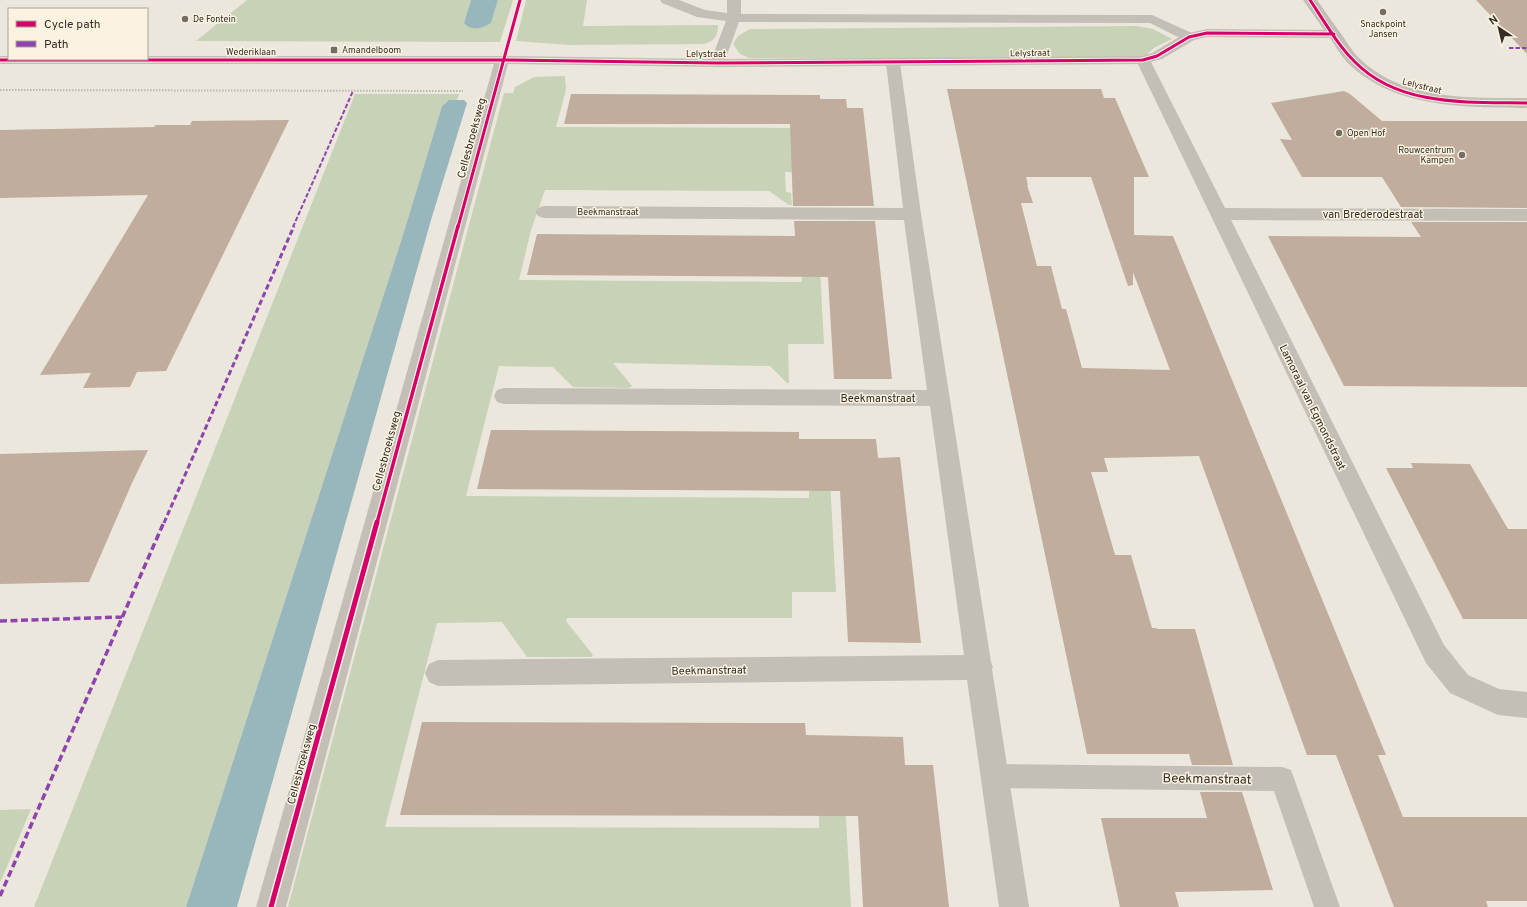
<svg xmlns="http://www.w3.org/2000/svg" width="1527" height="907" viewBox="0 0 1527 907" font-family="Overpass,sans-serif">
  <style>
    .green { fill: #c8d2b6 }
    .water { fill: #98b7bd }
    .building { fill: #c0ad9d; fill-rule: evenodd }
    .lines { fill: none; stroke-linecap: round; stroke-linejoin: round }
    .path { stroke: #bdb7ae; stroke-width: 2; stroke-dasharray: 1.5 1.5; stroke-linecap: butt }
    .service { fill: #c4bfb6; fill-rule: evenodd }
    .minor { fill: #c4bfb6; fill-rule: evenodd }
    .tertiary { fill: #c4bfb6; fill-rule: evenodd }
    .quiet-far2 { stroke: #8e44ad; stroke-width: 2; stroke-dasharray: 4.5 2; stroke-linecap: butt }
    .quiet-far1 { stroke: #8e44ad; stroke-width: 3; stroke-dasharray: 5.5 3; stroke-linecap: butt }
    .quiet { stroke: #8e44ad; stroke-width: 3.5; stroke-dasharray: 7 3.5; stroke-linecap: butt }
    .cycleway-far2-casing { stroke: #faf3e2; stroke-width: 5 }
    .cycleway-far1-casing { stroke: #faf3e2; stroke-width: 6 }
    .cycleway-casing { stroke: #faf3e2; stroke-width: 8 }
    .cycleway-far2 { stroke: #d6006c; stroke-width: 3 }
    .cycleway-far1 { stroke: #d6006c; stroke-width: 3.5 }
    .cycleway { stroke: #d6006c; stroke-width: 5 }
    .poi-dot { fill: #746d65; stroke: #faf3e2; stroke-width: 1.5 }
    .labels { text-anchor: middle; stroke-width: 3; stroke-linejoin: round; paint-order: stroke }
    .far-poi-label { font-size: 9px; fill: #342c25; stroke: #faf3e2; text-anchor: start }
    .far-street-label { font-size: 9px; fill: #342c25; stroke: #faf3e2 }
    .street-label { font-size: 11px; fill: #342c25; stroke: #faf3e2 }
    .near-street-label { font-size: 13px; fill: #342c25; stroke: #faf3e2 }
  </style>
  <rect width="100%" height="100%" fill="#ece7dc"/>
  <path class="green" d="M 247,0 L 471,0 L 464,23 L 491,23 L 498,0 L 513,0 L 500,42 L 196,41 Z
    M 526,0 L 587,0 L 583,26 L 718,25 C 718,36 715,41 704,44 L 569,45 L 516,41 Z
    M 1136,26 L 1153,29 L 1172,39 L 1154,48 L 1141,60 L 749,58 L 740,54 L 733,44 L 738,36 L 750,29 Z
    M 565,76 L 566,90 L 556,127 L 798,128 L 815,173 L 785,172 L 786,192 L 791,193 L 792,205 L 789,205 L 769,191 L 545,190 L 531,230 L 519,280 L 802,282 L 802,269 L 820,269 L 824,344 L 788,344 L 789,383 L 787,383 L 770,366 L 613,363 L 632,386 L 629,388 L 573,387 L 553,367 L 499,366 L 466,496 L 809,498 L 809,480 L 830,479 L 836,592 L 792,592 L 792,618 L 567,618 L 566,621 L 593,655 L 591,657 L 527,657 L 502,622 L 437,623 L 385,827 L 819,828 L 819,800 L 845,800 L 851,907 L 288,907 L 504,93 L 513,93 L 515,87 L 534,77 Z
    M 355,94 L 459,94 L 457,100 L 447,101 L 442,106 L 403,235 L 186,907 L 34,907 Z
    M 31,809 L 0,883 L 0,810 Z"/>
  <path class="water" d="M 471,0 L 498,0 L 491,23 C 483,28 471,32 464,23 Z
    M 449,100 L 464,100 L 467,103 L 431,220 L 237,907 L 186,907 L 403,235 L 442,106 Z"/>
  <path class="building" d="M 1476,0 L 1527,0 L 1527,54 Z
    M 947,89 L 1101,89 L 1104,98 L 1115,98 L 1149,177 L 1134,177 L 1134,235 L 1173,236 L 1386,755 L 1378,755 L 1403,817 L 1527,817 L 1527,901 L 1486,901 L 1488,907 L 1394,907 L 1336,755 L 1307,755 L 1199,456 L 1104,458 L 1108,472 L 1091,472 L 1115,555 L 1131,555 L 1152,628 L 1157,628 L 1157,629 L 1195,629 L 1233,765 L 1192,765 L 1189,754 L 1087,754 ZM 1026,177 L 1091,177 L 1128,286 L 1133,285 L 1133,272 L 1170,370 L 1082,368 L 1066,309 L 1062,309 L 1051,266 L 1037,266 L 1021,203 L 1033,203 L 1027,185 L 1028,185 Z
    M 1344,91 L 1350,94 L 1382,121 L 1527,121 L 1527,208 L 1401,207 L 1382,177 L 1302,177 L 1280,139 L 1292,140 L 1271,103 Z
    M 571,94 L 820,95 L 820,99 L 846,99 L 847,108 L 863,108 L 874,206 L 793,206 L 790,124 L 564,124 Z
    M 289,120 L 166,371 L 137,372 L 130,387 L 83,388 L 91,373 L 40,375 L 148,195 L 0,198 L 0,130 L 154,127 L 156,125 L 190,125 L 192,121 Z
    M 794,221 L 875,221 L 892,379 L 834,379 L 828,277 L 527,275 L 537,234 L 795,236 Z
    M 1411,222 L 1527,222 L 1527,387 L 1344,386 L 1268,236 L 1421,237 Z
    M 491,430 L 799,432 L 799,439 L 876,439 L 878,458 L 900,457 L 921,643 L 848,642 L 840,491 L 477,489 Z
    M 148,450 L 132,483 L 89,582 L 0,584 L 0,454 Z
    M 1411,463 L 1470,464 L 1508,529 L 1527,529 L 1527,619 L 1463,619 L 1386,468 L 1413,468 Z
    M 422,722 L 805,723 L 806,735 L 903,737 L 905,765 L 933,765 L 949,907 L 863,907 L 858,816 L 400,815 Z
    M 1200,792 L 1242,792 L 1273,890 L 1175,892 L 1179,907 L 1120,907 L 1101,818 L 1207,818 Z"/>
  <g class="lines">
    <path class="path" d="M 0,90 L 463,91"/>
    <path class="service" d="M 995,764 L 1282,767 L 1291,770 L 1340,907 L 1314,907 L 1274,791 L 995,788 L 986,785 L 983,776 L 986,767 Z"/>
    <path class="minor" d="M 660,0 L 679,0 L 705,10 L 727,13 L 727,0 L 741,0 L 741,14 L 1152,15 L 1194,34 L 1196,37 L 1194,40 L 1189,41 L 1184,40 L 1150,23 L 739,22 L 724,63 L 722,66 L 717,67 L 712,66 L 710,63 L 726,21 L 697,17 L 662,3 Z
      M 1303,0 L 1317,0 L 1341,34 L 1339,37 L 1334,38 L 1329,37 Z
      M 502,56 L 507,57 L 509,60 L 286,907 L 256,907 L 495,60 L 497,57 Z
      M 1143,56 L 1148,57 L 1150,60 L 1225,208 L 1527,209 L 1527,221 L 1231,220 L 1444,645 L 1468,675 L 1499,689 L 1527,692 L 1527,718 L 1498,715 L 1450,693 L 1426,663 L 1136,60 L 1138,57 Z
      M 893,59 L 898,60 L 900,63 L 921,214 L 991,662 L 993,667 L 992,669 L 1029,907 L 999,907 L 967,680 L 438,686 L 429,682 L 425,673 L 429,664 L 438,660 L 964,655 L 930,406 L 504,404 L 497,402 L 494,396 L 497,390 L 504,388 L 927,390 L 904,220 L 544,218 L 538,216 L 535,212 L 538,208 L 544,206 L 903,208 L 886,63 L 888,60 Z"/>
    <path class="tertiary" d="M 1207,29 L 1334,30 L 1339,31 C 1346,40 1351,50 1359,58 C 1403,101 1470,98 1527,98 L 1527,108 C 1466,107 1397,109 1350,65 C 1342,58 1336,47 1330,38 L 1207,37 L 1194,40 L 1162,59 L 1143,64 L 717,67 L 502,64 L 0,64 L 0,56 L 9,56 L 9,59 L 147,59 L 147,56 L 502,56 L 717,59 L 1142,56 L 1152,53 L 1184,34 Z"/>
    <path class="quiet-far2" d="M 1509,48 L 1527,48
      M 293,227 L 353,91"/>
    <path class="quiet-far1" d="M 164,523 L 294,226"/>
    <path class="quiet" d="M 0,621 L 122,617
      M 0,896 L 164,522"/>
    <defs>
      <path id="cycleway-far2" d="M 1310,0 C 1324,21 1337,44 1355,62 C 1399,107 1468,102 1527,103
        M 0,60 L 502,60 L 717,63 L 1143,60 L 1157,56 L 1189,37 L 1207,33 L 1334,34
        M 458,227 L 520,0"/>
      <path id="cycleway-far1" d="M 377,523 L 458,226"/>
      <path id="cycleway" d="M 271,907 L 377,522"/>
    </defs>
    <use href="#cycleway-far2" class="cycleway-far2-casing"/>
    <use href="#cycleway-far1" class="cycleway-far1-casing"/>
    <use href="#cycleway" class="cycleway-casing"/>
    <use href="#cycleway-far2" class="cycleway-far2"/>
    <use href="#cycleway-far1" class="cycleway-far1"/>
    <use href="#cycleway" class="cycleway"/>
  </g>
  <g class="poi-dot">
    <circle cx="1383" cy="12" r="4"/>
    <circle cx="185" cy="19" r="4"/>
    <rect x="330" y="46" width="8" height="8" rx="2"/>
    <circle cx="1339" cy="133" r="4"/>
    <circle cx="1462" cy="155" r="4"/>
  </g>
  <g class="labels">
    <g class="far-poi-label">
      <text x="193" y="22">De Fontein</text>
      <text x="1383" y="27" text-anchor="middle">Snackpoint<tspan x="1383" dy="10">Jansen</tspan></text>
      <text x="342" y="53">Amandelboom</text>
      <text x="1347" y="136">Open Hof</text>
      <text x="1454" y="153" text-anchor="end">Rouwcentrum<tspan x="1454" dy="10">Kampen</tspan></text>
    </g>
    <g class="far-street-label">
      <text x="251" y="55">Wederiklaan</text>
      <text transform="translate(1030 53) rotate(-1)" y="3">Lelystraat</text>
      <text x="706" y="57">Lelystraat</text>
      <text transform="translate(1422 86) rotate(14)" y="3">Lelystraat</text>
      <text x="608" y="215">Beekmanstraat</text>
    </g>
    <g class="street-label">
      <text transform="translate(471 138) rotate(-75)" y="4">Cellesbroeksweg</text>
      <text x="1373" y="218">van Brederodestraat</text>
      <text x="878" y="402">Beekmanstraat</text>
      <text transform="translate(1313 407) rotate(64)" y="4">Lamoraal van Egmondstraat</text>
      <text transform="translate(386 451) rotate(-75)" y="4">Cellesbroeksweg</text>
      <text transform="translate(709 670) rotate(-1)" y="4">Beekmanstraat</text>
      <text transform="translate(301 764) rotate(-75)" y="4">Cellesbroeksweg</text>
    </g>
    <g class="near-street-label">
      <text transform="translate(1207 778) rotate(1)" y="5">Beekmanstraat</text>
    </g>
  </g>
  <rect x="8" y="8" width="140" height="52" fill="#faf3e2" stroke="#aba396"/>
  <rect x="16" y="21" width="20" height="6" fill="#d6006c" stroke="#aba396"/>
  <text x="44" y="28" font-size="12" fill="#342c25">Cycle path</text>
  <rect x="16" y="41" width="20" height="6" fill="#8e44ad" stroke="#aba396"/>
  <text x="44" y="48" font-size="12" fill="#342c25">Path</text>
  <g transform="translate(1499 28) rotate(325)" stroke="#faf3e2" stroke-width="3" paint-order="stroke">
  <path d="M0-3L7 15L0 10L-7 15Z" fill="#342c25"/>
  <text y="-6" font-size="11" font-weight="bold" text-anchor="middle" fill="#342c25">N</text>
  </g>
</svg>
